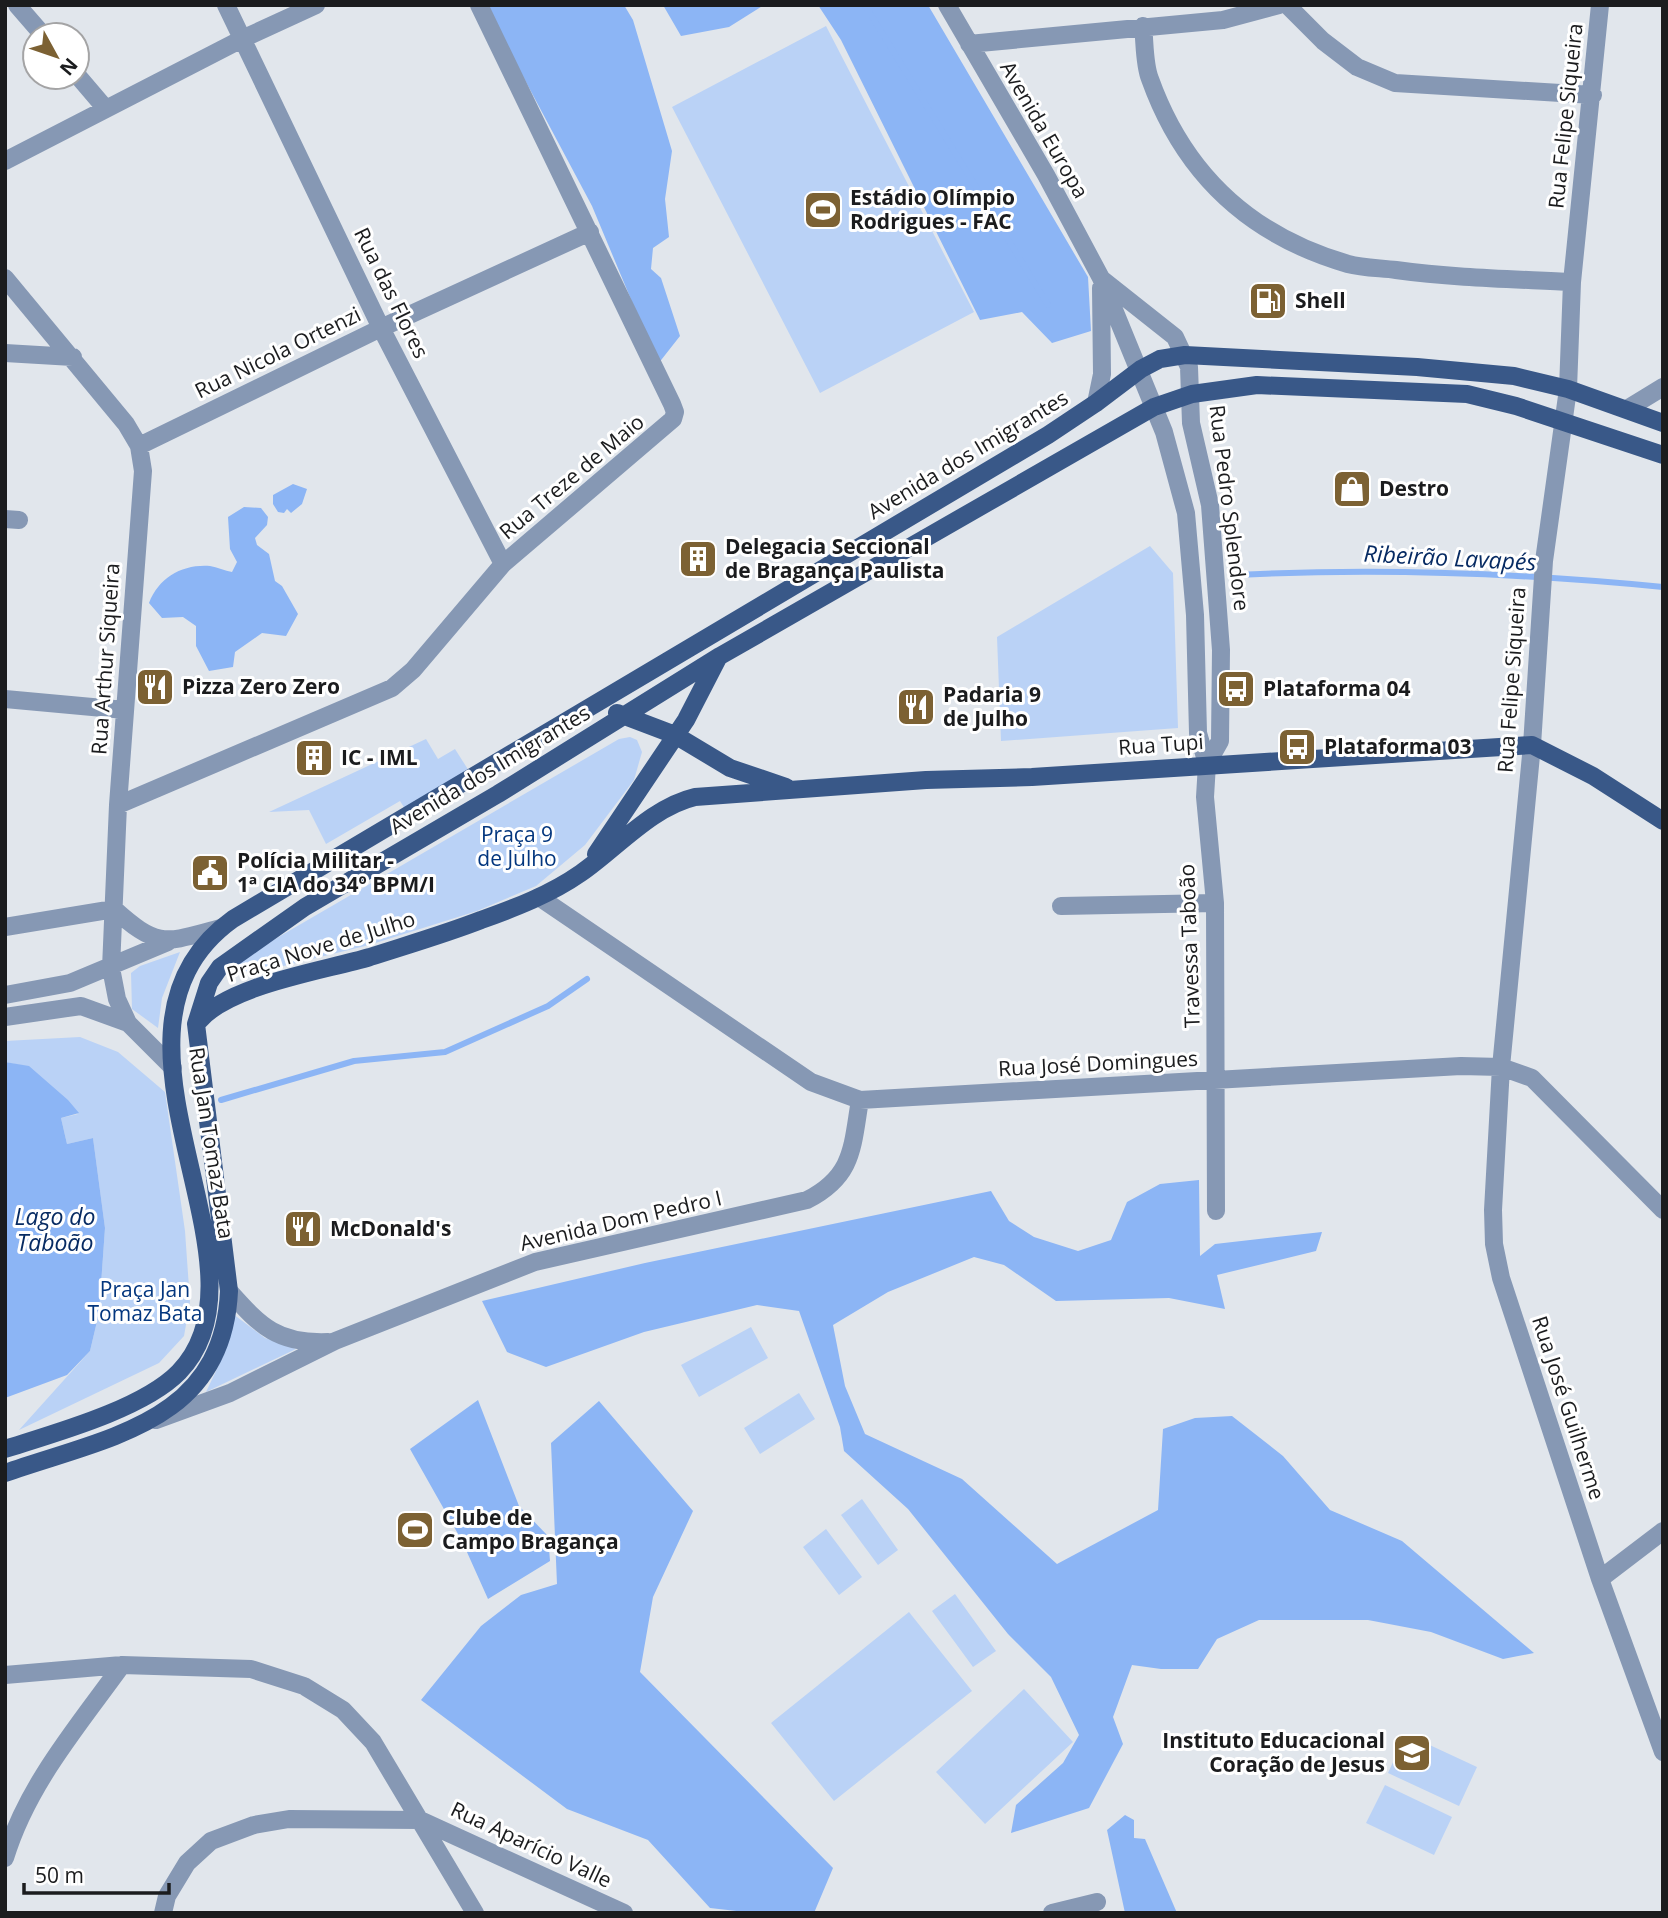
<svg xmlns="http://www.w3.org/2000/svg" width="1668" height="1918" viewBox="0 0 1668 1918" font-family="'Open Sans',sans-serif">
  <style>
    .green { fill: #bad2f6 }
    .forest { fill: #8cb5f5 }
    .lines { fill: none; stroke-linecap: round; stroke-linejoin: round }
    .stream { stroke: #8cb5f5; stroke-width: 6 }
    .minor { stroke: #8698b4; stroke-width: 18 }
    .major { stroke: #395888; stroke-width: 18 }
    .labels { text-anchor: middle; stroke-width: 6; stroke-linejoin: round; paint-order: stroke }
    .street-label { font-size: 21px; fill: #1b1c1e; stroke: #fff }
    .poi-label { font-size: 21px; font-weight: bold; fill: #1b1c1e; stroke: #fff; text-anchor: start }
    .park-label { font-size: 21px; fill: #03367e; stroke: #fff }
    .water-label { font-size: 23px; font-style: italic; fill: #072b63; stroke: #fff }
  </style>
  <rect width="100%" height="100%" fill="#e1e6ec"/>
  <path class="green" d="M 826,26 L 974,312 L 820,393 L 672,107 Z
    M 1150,546 L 1173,573 L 1178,728 L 1001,741 L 997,637 Z
    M 630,737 L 637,740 L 642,752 L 634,780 L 585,845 L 536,886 L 477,911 L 369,945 L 259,972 L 238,971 L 237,967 L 246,956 L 619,739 Z
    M 426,739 L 438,759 L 455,749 L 469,771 L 407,812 L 400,801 L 326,844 L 309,810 L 269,812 Z
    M 180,952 L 162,998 L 158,1028 L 132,1009 L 131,973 L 140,966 Z
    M 80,1037 L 118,1052 L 165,1092 L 185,1231 L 190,1302 L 184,1336 L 159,1363 L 19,1430 L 90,1351 L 99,1313 L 105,1228 L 93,1138 L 67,1144 L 61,1118 L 78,1114 L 29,1067 L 5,1062 L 5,1041 Z
    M 233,1314 L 265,1338 L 296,1349 L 206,1392 L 225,1352 Z
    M 751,1327 L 768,1358 L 699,1397 L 681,1365 Z
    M 799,1393 L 815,1419 L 760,1454 L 744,1428 Z
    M 862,1499 L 898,1550 L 878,1565 L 841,1515 Z
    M 826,1529 L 862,1577 L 839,1595 L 803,1547 Z
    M 955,1594 L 996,1651 L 973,1667 L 932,1611 Z
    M 909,1612 L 972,1691 L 834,1801 L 771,1723 Z
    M 1024,1689 L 1073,1742 L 985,1824 L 936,1772 Z
    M 1406,1734 L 1477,1767 L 1459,1806 L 1388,1773 Z
    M 1385,1785 L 1452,1817 L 1434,1855 L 1366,1823 Z"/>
  <path class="forest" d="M 485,5 L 624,5 L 633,20 L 672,151 L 665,199 L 669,237 L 653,248 L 651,269 L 661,278 L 680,336 L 658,364 L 592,206 Z
    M 663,5 L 764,5 L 729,27 L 681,36 Z
    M 818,5 L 928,5 L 1088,277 L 1091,331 L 1052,343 L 1022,312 L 980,320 L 841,40 Z
    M 293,484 L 307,489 L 302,504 L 291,513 L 287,509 L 284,513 L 278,512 L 273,504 L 273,495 Z
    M 244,507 L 261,508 L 268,517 L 267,525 L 255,538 L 257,545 L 269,554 L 275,581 L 282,586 L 298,614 L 286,636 L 262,633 L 235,652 L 233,667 L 209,671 L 196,646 L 196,626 L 183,617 L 162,618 L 149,603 C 159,577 183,564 210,566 C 217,567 225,571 232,572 L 237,562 L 230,549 L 228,517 Z
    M 5,1062 L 29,1066 L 68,1100 L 79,1113 L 61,1118 L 67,1144 L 93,1138 L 105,1228 L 99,1313 L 90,1351 L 67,1375 L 5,1398 Z
    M 1199,1180 L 1200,1256 L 1215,1244 L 1322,1232 L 1316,1251 L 1217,1275 L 1225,1309 L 1169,1298 L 1056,1301 L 1004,1265 L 974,1257 L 888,1292 L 833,1325 L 845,1386 L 865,1434 L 962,1479 L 1057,1564 L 1158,1510 L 1163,1429 L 1195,1418 L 1232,1416 L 1283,1456 L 1330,1510 L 1402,1541 L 1534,1653 L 1503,1659 L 1431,1632 L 1368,1620 L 1259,1620 L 1217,1639 L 1198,1669 L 1161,1669 L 1132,1665 L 1113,1717 L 1123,1744 L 1089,1808 L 1011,1833 L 1016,1805 L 1063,1763 L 1079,1735 L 1051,1677 L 1008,1634 L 908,1509 L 844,1451 L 840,1427 L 799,1311 L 757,1305 L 644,1332 L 546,1367 L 507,1352 L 482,1301 L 645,1263 L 991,1191 L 1009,1221 L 1034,1237 L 1078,1251 L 1111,1240 L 1127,1202 L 1160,1184 Z
    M 478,1400 L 519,1506 L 548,1536 L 550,1561 L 488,1599 L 462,1541 L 410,1449 Z
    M 599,1401 L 693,1511 L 653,1597 L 640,1672 L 833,1868 L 814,1913 L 754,1913 L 710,1908 L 648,1840 L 567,1809 L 421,1700 L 481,1626 L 521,1595 L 557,1584 L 551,1443 Z
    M 1125,1815 L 1134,1820 L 1134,1838 L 1145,1839 L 1177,1913 L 1125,1913 L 1107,1830 Z"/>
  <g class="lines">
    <path class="stream" d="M 865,5 L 1048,305
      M 1236,575 C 1378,568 1521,573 1663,587
      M 221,1100 L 354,1061 L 445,1052 L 548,1006 L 587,979"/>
    <path class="minor" d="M 17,5 L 43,35
      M 226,5 L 381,328 L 503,564
      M 947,5 L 1046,175 L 1101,278 L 1164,432 L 1186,513 L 1195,615 L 1198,733 L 1207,764 L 1205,797 L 1215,903 L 1216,1211
      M 1287,5 L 1323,41 L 1357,67 L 1395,83 L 1593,95
      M 1600,5 L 1572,282 L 1568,389 L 1544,561 L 1532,745 L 1501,1067 L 1493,1210 L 1494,1244 L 1501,1278 L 1600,1579 L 1663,1752
      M 1143,26 C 1145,43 1144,64 1150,79 C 1184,174 1251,236 1348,264 C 1363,268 1381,268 1396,270 C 1454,278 1513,279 1572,282
      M 969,44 L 1223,20 L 1279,5
      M 77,75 L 106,109
      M 5,161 L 242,39 L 316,5
      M 5,278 L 126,424 L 139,446 L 143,471 L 118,805 L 111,968 L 117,999 L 128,1023 L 173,1068
      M 1103,280 L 1175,337 L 1189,367 L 1191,423 L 1210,505 L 1221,650 L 1220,741 L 1207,764
      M 5,353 L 73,357
      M 1096,403 L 1102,374 L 1101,288
      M 1627,409 L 1663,387
      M 139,446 L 381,328 L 590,232
      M 5,519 L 19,520
      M 5,699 L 125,710
      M 118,805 L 392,688 L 413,670 L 503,564 L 673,419 L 675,412 L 672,404 L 479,5
      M 539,897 L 811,1082 L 860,1100 L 1461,1066 L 1501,1067 L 1532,1078 L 1663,1210
      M 1061,906 L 1215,903
      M 114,909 C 159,950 167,942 221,928
      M 5,927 L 114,909
      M 5,995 L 70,983 L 168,942
      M 5,1017 L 81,1006 L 128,1023
      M 229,1291 C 261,1327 278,1344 328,1342
      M 156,1420 L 230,1393 L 335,1341 L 535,1262 L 807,1200 C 854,1176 852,1147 860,1100
      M 1600,1579 L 1663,1531
      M 5,1675 L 122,1665 L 251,1669 L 304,1686 L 343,1710 L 373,1742 L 475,1913
      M 5,1858 C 27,1785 78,1726 122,1665
      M 163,1913 L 167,1896 L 187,1863 L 211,1841 L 254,1825 L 289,1819 L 420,1820 L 624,1913
      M 1052,1913 L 1097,1902"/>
    <path class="major" d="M 617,713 L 675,735 L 730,768 L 786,787
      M 596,854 L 686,720 L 718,658
      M 199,1021 C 229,985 323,971 370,957 C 407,945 445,934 481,920 C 515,908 551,894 581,873 C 617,848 652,807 695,797 L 926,780 L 1032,777 L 1532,745 L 1593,776 L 1663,821
      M 5,1449 C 55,1433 143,1409 179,1372 C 283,1265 75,1032 233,919 L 1048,435 L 1096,403 L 1141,369 L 1160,359 L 1185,355 L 1417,367 L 1514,376 L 1568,389 L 1663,423
      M 5,1473 C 107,1437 223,1423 229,1291 L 196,1024 L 209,983 L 220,967 L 305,907 L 498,794 L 720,656 L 1154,407 L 1192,394 L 1257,385 L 1467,394 L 1516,406 L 1663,455"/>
  </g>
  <defs>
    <symbol id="stadium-square" viewBox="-11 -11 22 22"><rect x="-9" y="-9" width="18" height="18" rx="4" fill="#7c6133" stroke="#fff"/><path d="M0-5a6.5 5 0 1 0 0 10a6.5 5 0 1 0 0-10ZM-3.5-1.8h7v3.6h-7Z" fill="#fff"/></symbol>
    <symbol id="fuel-square" viewBox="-11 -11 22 22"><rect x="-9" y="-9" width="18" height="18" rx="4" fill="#7c6133" stroke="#fff"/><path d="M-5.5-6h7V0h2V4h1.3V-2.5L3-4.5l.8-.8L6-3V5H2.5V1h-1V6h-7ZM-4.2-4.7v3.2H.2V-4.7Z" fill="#fff"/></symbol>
    <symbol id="shop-square" viewBox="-11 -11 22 22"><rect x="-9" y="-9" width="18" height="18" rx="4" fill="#7c6133" stroke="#fff"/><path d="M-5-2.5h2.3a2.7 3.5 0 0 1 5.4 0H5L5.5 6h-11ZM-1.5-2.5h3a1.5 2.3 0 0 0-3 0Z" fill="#fff"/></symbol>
    <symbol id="building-square" viewBox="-11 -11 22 22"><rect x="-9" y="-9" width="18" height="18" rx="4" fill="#7c6133" stroke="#fff"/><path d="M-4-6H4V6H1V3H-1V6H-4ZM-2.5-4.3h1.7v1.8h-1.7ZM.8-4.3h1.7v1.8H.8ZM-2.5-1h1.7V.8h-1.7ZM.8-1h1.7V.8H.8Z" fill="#fff"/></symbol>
    <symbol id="restaurant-square" viewBox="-11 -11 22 22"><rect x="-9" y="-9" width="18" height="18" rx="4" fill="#7c6133" stroke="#fff"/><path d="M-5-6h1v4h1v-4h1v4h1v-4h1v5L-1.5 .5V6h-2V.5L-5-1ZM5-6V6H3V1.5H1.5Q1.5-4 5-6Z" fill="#fff"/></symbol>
    <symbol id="bus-square" viewBox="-11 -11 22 22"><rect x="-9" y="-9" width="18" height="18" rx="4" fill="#7c6133" stroke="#fff"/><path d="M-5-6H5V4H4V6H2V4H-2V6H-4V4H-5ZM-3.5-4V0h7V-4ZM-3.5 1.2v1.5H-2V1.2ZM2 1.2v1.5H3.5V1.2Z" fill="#fff"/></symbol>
    <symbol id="civic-square" viewBox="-11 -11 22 22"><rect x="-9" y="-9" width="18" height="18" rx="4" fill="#7c6133" stroke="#fff"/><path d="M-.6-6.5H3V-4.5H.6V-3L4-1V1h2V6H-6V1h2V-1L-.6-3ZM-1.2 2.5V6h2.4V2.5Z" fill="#fff"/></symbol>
    <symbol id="school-square" viewBox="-11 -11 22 22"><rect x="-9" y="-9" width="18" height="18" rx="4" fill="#7c6133" stroke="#fff"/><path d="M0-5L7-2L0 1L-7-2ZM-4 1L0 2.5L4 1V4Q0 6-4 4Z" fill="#fff"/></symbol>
  </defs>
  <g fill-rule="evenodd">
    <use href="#stadium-square" x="801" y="188" width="44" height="44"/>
    <use href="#fuel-square" x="1246" y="279" width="44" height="44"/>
    <use href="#shop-square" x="1330" y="467" width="44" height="44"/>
    <use href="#building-square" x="676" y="537" width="44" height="44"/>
    <use href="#restaurant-square" x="133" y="665" width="44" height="44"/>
    <use href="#bus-square" x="1214" y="667" width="44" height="44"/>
    <use href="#restaurant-square" x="894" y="685" width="44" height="44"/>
    <use href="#bus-square" x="1275" y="725" width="44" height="44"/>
    <use href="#building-square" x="292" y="736" width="44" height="44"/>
    <use href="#civic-square" x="188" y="851" width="44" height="44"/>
    <use href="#restaurant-square" x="281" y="1207" width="44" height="44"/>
    <use href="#stadium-square" x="393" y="1508" width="44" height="44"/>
    <use href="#school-square" x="1390" y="1731" width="44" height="44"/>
  </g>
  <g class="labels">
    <g class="street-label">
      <text transform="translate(1566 116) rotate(-84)" y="7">Rua Felipe Siqueira</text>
      <text transform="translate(1044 130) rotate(60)" y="7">Avenida Europa</text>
      <text transform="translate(391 293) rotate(64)" y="7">Rua das Flores</text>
      <text transform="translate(278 353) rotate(-26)" y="7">Rua Nicola Ortenzi</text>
      <text transform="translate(968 455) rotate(-31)" y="7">Avenida dos Imigrantes</text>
      <text transform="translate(572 477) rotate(-40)" y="7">Rua Treze de Maio</text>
      <text transform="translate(1229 508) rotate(83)" y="7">Rua Pedro Splendore</text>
      <text transform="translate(106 659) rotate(-86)" y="7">Rua Arthur Siqueira</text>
      <text transform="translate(1512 680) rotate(-86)" y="7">Rua Felipe Siqueira</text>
      <text transform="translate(1161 745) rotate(-4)" y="7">Rua Tupi</text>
      <text transform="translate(490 770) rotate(-31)" y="7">Avenida dos Imigrantes</text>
      <text transform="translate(1190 946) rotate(-92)" y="7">Travessa Taboão</text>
      <text transform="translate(321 947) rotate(-17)" y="7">Praça Nove de Julho</text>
      <text transform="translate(1098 1064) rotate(-3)" y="7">Rua José Domingues</text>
      <text transform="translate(211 1143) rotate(81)" y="7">Rua Jan Tomaz Bata</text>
      <text transform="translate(621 1221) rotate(-13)" y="7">Avenida Dom Pedro I</text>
      <text transform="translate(1568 1408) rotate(72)" y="7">Rua José Guilherme</text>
      <text transform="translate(531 1845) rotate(25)" y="7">Rua Aparício Valle</text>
    </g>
    <g class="poi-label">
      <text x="850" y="205">Estádio Olímpio<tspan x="850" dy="24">Rodrigues - FAC</tspan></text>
      <text x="1295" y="308">Shell</text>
      <text x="1379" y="496">Destro</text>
      <text x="725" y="554">Delegacia Seccional<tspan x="725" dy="24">de Bragança Paulista</tspan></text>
      <text x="182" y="694">Pizza Zero Zero</text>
      <text x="1263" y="696">Plataforma 04</text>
      <text x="943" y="702">Padaria 9<tspan x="943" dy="24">de Julho</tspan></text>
      <text x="1324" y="754">Plataforma 03</text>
      <text x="341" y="765">IC - IML</text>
      <text x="237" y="868">Polícia Militar -<tspan x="237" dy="24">1ª CIA do 34º BPM/I</tspan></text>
      <text x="330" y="1236">McDonald's</text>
      <text x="442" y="1525">Clube de<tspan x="442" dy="24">Campo Bragança</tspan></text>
      <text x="1385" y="1748" text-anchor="end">Instituto Educacional<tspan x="1385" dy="24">Coração de Jesus</tspan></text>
    </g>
    <g class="park-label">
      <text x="517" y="842">Praça 9<tspan x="517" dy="24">de Julho</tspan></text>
      <text x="145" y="1297">Praça Jan<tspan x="145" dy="24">Tomaz Bata</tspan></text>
    </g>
    <g class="water-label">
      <text transform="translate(1450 558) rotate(3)" y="8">Ribeirão Lavapés</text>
      <text x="55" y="1225">Lago do<tspan x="55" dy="26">Taboão</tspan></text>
    </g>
  </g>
  <rect width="1668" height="1918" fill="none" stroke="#1b1c1e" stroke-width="14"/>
  <g transform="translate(56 56) rotate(130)"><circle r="33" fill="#ffffff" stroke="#a4a4a5" stroke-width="2"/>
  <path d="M0-5L12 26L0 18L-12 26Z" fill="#7c6133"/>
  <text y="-10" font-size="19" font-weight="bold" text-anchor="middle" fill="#1b1c1e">N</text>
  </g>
  <path d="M24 1883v10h145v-10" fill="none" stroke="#1b1c1e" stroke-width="3.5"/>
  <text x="35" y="1883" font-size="21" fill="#1b1c1e" stroke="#ffffff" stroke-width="5" paint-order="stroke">50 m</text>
</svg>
